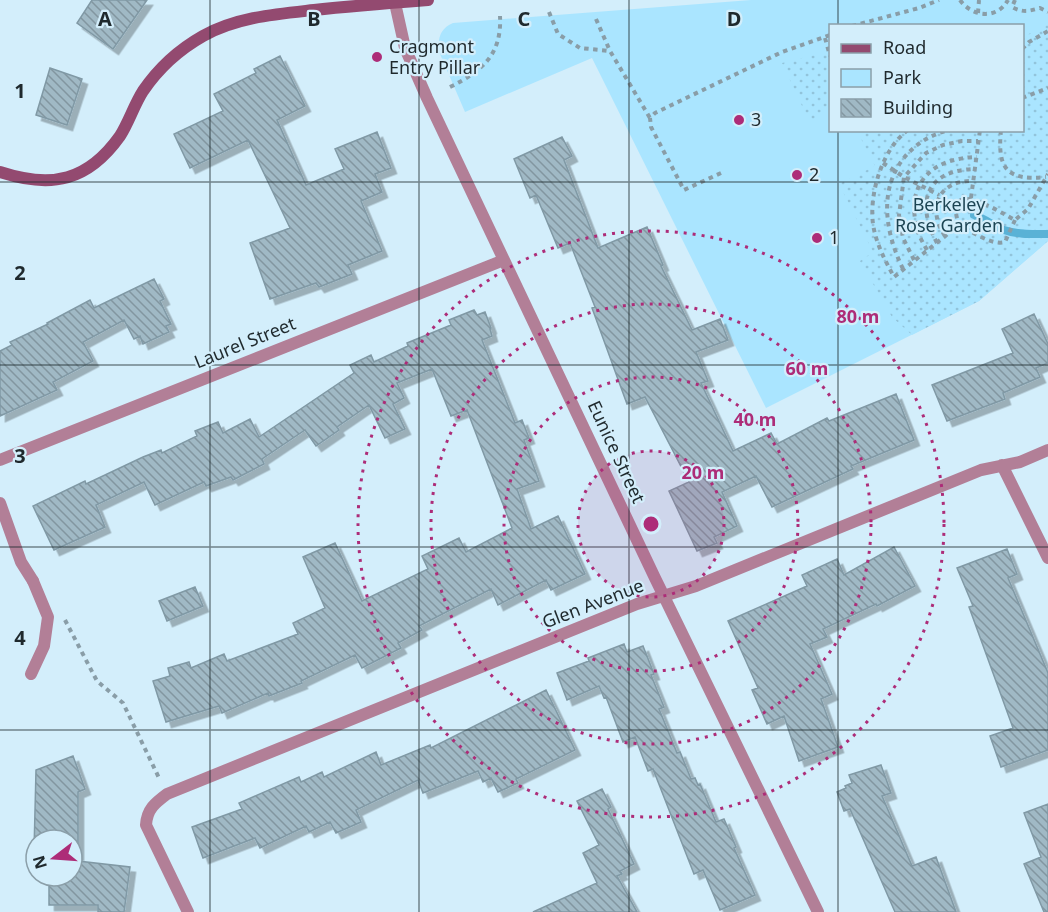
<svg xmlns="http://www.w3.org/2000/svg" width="1048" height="912" viewBox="0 0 1048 912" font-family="'Noto Sans',sans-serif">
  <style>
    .green { fill: #aae5ff; fill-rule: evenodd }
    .garden { fill: url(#garden-dots) }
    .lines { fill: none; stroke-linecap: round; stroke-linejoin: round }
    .stream { stroke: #5ab2d6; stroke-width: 8 }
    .building { fill: url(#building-back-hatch); stroke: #8099a5; stroke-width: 1.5; filter: url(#shadow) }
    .path { stroke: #899da7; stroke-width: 4; stroke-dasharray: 4.5 4.5; stroke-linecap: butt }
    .lane { stroke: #b27f97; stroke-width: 12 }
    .street { stroke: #b27f97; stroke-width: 12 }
    .secondary { stroke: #934a70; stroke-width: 12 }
    .grid { fill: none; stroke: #1f292d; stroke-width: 1.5; stroke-opacity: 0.55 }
    .ring { fill: none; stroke: #ad2c78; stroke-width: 3; stroke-dasharray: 3 6 }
    .poi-dot { fill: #ad2c78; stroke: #d3eefb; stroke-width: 2 }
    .labels { text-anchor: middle; stroke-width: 4.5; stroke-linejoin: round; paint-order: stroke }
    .poi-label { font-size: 18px; fill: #1f292d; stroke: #d3eefb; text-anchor: start }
    .park-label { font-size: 18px; fill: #1c4453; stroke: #d3eefb }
    .street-label { font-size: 18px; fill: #1f292d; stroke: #d3eefb }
    .grid-label { font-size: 20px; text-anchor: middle; font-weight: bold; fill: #1f292d; stroke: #d3eefb; stroke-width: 4.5; stroke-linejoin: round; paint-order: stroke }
    .centre { fill: #ad2c78; stroke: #d3eefb; stroke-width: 3 }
    .ring-label { font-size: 18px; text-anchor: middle; font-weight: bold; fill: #ad2c78; stroke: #d3eefb; stroke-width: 4.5; stroke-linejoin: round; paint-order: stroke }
  </style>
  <defs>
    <pattern id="garden-dots" width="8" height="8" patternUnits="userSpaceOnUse" patternTransform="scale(1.5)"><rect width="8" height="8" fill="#aae5ff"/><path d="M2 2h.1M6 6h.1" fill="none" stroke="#92c4db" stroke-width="1.8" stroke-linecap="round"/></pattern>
    <pattern id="building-back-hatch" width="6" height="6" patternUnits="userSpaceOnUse" patternTransform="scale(1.5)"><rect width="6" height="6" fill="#a0b9c5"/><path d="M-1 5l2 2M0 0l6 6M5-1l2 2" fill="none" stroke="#8296a0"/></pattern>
    <filter id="shadow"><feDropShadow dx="5.5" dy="5.5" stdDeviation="0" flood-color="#0004"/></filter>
  </defs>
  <rect width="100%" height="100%" fill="#d3eefb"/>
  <path class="green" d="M 751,0 L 1048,0 L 1048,241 L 979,301 L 766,408 L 592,58 L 465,112 L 440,54 C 437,40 439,29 453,23 ZM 830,26 L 1022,26 L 1022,130 L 830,130 Z"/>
  <path class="garden" d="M 1048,24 L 1048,241 L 979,301 L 912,335 L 892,317 L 860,261 L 873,252 L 839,184 L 875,166 L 857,131 L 1022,130 L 1023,37 Z
    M 830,51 L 830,112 L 810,123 L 782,63 Z"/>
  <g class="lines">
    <path class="stream" d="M 974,215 C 985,218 993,226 1004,230 C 1017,235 1034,234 1048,234"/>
  </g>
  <path class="building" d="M 92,0 L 147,0 L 113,49 L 77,23 Z
    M 280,56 L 305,106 L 277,120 L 306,185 L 344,169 L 335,149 L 377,132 L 391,168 L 375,174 L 382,192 L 361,201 L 382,251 L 348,265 L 352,274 L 319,287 L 316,283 L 270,299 L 250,243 L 290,228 L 248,140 L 190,168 L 174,134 L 223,111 L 214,94 L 256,73 L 254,69 Z
    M 50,68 L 82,79 L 67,125 L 36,115 Z
    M 562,137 L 572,156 L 564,160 L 598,248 L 647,227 L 663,265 L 661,266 L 692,330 L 720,319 L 728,340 L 696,352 L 708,381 L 701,383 L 733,451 L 771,433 L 777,444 L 827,418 L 829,421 L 896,394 L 914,440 L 851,466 L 853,469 L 772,507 L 756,476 L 722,492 L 737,526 L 714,537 L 717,543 L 697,551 L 669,491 L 689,482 L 645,397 L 627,404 L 592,308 L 595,307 L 570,243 L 558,248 L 536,195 L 530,198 L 514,159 Z
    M 154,279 L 164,299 L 160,301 L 171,324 L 166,326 L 169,332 L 143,344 L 140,336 L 134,339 L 124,320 L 83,342 L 93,361 L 53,382 L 57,390 L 0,416 L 0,351 L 12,345 L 10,342 L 48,324 L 47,323 L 90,300 L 94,308 Z
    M 474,310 L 477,315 L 485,312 L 491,328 L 490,329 L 492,336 L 482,340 L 515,423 L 522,420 L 529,438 L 524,440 L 539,481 L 517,489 L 531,529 L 558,516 L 585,574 L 551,590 L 546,580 L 498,605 L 491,589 L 419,626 L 422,630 L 398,643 L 401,648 L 362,668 L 355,655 L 301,681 L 302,683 L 269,696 L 268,693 L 222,713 L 219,706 L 166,722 L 153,681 L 170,676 L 168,668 L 189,662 L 191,668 L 224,654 L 227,661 L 298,634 L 293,623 L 325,608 L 303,557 L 335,543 L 362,601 L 428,569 L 422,556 L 459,538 L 466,552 L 512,528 L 467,410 L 451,416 L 432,369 L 397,383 L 404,398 L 393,404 L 405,429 L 385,438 L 369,405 L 337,427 L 339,430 L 316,446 L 305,430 L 262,459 L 264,464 L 233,480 L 231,477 L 206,486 L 204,482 L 155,505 L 144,482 L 96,505 L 105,527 L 54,550 L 33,506 L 85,481 L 86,484 L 143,457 L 161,450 L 162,453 L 197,436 L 195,431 L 218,422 L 223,433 L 250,419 L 259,437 L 354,373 L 350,365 L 371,355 L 374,362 L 408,346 L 407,343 L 451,325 L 449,320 Z
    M 1034,314 L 1048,344 L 1048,363 L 1036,368 L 1040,377 L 1003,393 L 1005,399 L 947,421 L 932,385 L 1013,353 L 1002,329 Z
    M 894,547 L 915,586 L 877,606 L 876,604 L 823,629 L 827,637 L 810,644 L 832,694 L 821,699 L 838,747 L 799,761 L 784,716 L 767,724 L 752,690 L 758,688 L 728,621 L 807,586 L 802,575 L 837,559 L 844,575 Z
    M 1007,549 L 1017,574 L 1008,578 L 1048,673 L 1048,750 L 1001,767 L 990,736 L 1013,728 L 969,607 L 973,606 L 957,568 Z
    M 195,587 L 203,606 L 167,621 L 159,601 Z
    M 624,644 L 627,652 L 643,646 L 654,674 L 651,675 L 664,707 L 659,709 L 677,753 L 680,752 L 691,779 L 695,778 L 698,785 L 700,784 L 716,822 L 724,819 L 736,847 L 734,848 L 755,895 L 720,910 L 703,870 L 694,874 L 653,769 L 648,771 L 635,737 L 623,742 L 606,697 L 604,698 L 599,686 L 567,700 L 557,673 L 589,661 L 588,658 Z
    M 546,690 L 575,750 L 516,779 L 518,783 L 498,792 L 491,778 L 483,782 L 478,771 L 423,793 L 418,780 L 356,810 L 361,822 L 336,833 L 330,822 L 309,832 L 306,826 L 260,848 L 255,838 L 203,858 L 192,827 L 242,809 L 239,803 L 299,777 L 301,782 L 322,772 L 324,777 L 376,752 L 381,765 L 430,745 L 431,748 Z
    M 73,756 L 85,789 L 78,792 L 78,861 L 130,867 L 124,912 L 98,912 L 98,905 L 49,905 L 49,876 L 72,876 L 72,840 L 36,840 L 36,851 L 34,851 L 36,770 Z
    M 881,765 L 891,793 L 882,796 L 912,866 L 936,857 L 956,912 L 895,912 L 850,809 L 844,811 L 837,792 L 846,788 L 845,786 L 852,783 L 849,775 Z
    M 602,789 L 611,807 L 608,809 L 634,864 L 620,871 L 622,874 L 617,876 L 637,912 L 533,912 L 597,883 L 583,853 L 599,845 L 577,801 Z
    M 1048,804 L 1048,912 L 1044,912 L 1024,864 L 1041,857 L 1024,813 Z"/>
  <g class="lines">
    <path class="path" d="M 960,0 C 972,17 997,20 1008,0
      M 1015,0 L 1012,7 C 1023,13 1029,11 1040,8 L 1048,12
      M 549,12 L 558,34 L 580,48 L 610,51
      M 978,13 L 979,0
      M 596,19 L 610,51 L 650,118
      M 852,26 L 919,8 L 939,0
      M 825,38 L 830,56
      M 1022,49 L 1029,42 L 1048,31
      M 450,87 C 482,71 502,55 500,16
      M 1022,98 L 1048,88
      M 908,130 C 882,149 869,194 873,224 C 876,244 885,260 894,277 L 959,225
      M 1001,130 C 997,169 1007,181 1046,177
      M 883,163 L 904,177 L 939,195
      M 721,173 L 684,190 L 651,127 L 650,118 L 655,113 L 782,52 L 830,35
      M 971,198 L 980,130
      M 1015,220 L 1005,242 C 992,246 971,231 959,225 C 942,175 998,211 1015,220 L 1028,209 L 1048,174
      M 945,236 C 926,208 939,180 973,181
      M 937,243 C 915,202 926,170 975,169
      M 927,250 C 923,243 919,236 917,229 C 905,182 933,158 977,157
      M 914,260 L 903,238 L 899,215 L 904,177 L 926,153 L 943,145 L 962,141 L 978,141
      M 903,269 C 886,234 878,192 903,159 C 915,144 931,134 950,130
      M 65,620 L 97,681 L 123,703 L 160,780"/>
    <path class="lane" d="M 31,674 L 44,646 L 48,617 L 33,581"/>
    <path class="street" d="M 395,3 L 405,48 L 427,98 L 655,578 L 818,912
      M 0,460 L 504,260
      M 1002,465 L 1048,558
      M 0,503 L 21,562 L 33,581
      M 188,912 L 146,825 C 147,809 155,803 167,794 L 637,604 L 696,586 L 981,470 L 1020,462 L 1048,450"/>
    <path class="secondary" d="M 0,172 C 52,189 88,181 120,136 C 129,122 134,105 143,91 C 158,69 180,49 203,36 C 237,17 277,14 314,10 C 352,6 390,3 428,0"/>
  </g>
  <path class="grid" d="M 210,0 L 210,912M 419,0 L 419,912M 629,0 L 629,912M 838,0 L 838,26M 838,130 L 838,912M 0,182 L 1048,182M 0,365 L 1048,365M 0,547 L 1048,547M 0,730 L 1048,730"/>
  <circle cx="651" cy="524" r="73" fill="#ad2c78" fill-opacity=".12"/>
  <g class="ring">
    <circle cx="651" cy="524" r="73"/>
    <circle cx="651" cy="524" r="147"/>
    <circle cx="651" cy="524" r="220"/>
    <circle cx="651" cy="524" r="293"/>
  </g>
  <g class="poi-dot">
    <circle cx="377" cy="57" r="6"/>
    <circle cx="739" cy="120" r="6"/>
    <circle cx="797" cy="175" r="6"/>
    <circle cx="817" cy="238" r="6"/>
  </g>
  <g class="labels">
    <g class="poi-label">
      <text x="389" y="53">Cragmont<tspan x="389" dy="21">Entry Pillar</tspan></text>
      <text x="751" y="126">3</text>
      <text x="809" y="181">2</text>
      <text x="829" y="244">1</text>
    </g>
    <g class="park-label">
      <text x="949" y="211">Berkeley<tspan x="949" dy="21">Rose Garden</tspan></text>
    </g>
    <g class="street-label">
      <text transform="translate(245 343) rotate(-22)" y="6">Laurel Street</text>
      <text transform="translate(616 452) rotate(65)" y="6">Eunice Street</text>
      <text transform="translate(593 604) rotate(-21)" y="6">Glen Avenue</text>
    </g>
  </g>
  <g class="grid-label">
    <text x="105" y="26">A</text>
    <text x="314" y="26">B</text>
    <text x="524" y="26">C</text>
    <text x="734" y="26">D</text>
    <text x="20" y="98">1</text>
    <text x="20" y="280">2</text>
    <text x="20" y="463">3</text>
    <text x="20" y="645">4</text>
  </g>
  <circle cx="651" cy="524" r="9" class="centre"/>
  <g class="ring-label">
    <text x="858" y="323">80 m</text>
    <text x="807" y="375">60 m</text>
    <text x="755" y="426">40 m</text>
    <text x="703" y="479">20 m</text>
  </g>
  <rect x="829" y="24" width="195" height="108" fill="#d3eefb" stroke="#8b9fa9" stroke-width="1.5"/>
  <rect x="841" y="44" width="30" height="9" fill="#934a70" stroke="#8b9fa9" stroke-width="1.5"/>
  <text x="883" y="54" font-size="18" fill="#1f292d">Road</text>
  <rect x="841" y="69" width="30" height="18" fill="#aae5ff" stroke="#8b9fa9" stroke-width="1.5"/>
  <text x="883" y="84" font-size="18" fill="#1f292d">Park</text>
  <rect x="841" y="99" width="30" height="18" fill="url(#building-back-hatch)" stroke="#8b9fa9" stroke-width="1.5"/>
  <text x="883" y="114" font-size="18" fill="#1f292d">Building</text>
  <g transform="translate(54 858) rotate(253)"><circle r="28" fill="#d3eefb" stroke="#8b9fa9" stroke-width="1.5"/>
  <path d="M0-4.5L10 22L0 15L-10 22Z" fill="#ad2c78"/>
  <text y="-9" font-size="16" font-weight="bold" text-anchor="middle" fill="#1f292d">N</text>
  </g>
</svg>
